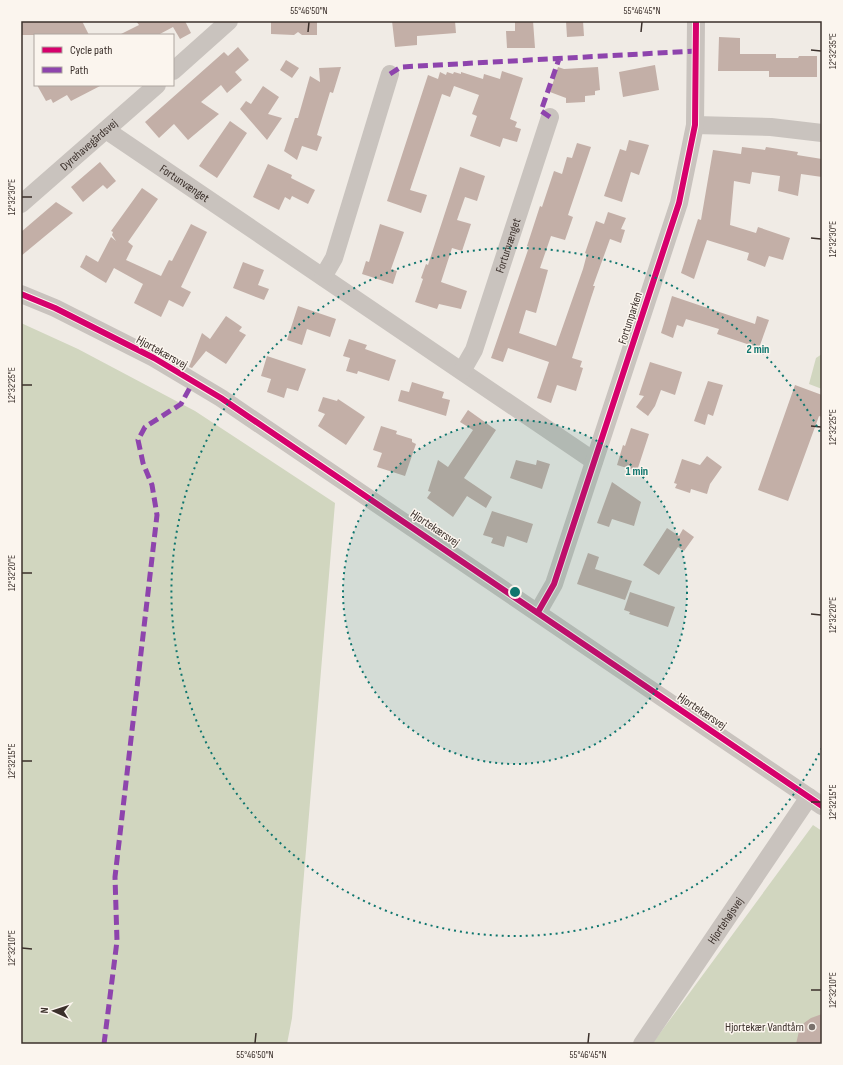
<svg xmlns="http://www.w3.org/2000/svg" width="843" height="1065" viewBox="0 0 843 1065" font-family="'Sofia Sans Condensed',sans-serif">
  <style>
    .green { fill: #d1d6bf }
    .building { fill: #c3afa7 }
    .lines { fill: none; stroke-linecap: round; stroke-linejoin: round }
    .minor { stroke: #c9c3be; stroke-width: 18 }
    .quiet { stroke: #8e44ad; stroke-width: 5; stroke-dasharray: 10 5; stroke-linecap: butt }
    .cycleway-casing { stroke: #fbf5ee; stroke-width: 8 }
    .cycleway { stroke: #d6006c; stroke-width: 6 }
    .ticks { fill: none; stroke: #3b302b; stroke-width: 1.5 }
    .ring { fill: none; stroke: #0f766e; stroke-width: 2; stroke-dasharray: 2 4 }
    .poi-dot { fill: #7a716c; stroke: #fbf5ee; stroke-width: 1.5 }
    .labels { text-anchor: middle; stroke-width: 3; stroke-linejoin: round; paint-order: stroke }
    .street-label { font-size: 12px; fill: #3b302b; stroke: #fbf5ee }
    .poi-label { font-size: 12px; fill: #3b302b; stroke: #fbf5ee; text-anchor: end }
    .centre { fill: #0f766e; stroke: #fbf5ee; stroke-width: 2 }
    .ring-label { font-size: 12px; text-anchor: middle; font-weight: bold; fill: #0f766e; stroke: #fbf5ee; stroke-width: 3; stroke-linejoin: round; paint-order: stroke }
    .neatline { fill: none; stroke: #3b302b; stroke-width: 1.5 }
    .ticks-label { font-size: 10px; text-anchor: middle; fill: #3b302b }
  </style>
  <rect width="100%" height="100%" fill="#f0ebe5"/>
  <path class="green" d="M 21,323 L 78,349 L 195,411 L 335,503 L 292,1018 L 287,1044 L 21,1044 Z
    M 822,354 L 822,389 L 809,384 L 816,358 Z
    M 813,825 L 822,831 L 822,1044 L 652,1044 Z"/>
  <path class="building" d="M 21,21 L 82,21 L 89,35 L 21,35 Z
    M 136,21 L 185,21 L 191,33 L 180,39 L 173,27 L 158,35 L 119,35 L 139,25 Z
    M 271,21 L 317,21 L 317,35 L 302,35 L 298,32 L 294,35 L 271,34 Z
    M 392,21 L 455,21 L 456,33 L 417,36 L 417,45 L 395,47 Z
    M 515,21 L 533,21 L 535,48 L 507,48 L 506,31 L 515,31 Z
    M 566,21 L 583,21 L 584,36 L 567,37 Z
    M 719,37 L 740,38 L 740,54 L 776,54 L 776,58 L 798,58 L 799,56 L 817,56 L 817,77 L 769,77 L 769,71 L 718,71 Z
    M 238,47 L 249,60 L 235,72 L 242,80 L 227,93 L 221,85 L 201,102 L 219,114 L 188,140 L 174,124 L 159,138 L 145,122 L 224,52 L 228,56 Z
    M 286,60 L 299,68 L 292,78 L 280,70 Z
    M 655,65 L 659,90 L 623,97 L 619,72 Z
    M 341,67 L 333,93 L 330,92 L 317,135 L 322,137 L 317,151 L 302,146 L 297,160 L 284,151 L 295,118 L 298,118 L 310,76 L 320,82 L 319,68 Z
    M 558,67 L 564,69 L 598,67 L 600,90 L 595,91 L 595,95 L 585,96 L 585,102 L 566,103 L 566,98 L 550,92 Z
    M 502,71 L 523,78 L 510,119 L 517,122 L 515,127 L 521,129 L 517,142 L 503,138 L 500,147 L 470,136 L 477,116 L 472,114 L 479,95 L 454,86 L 450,97 L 442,94 L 410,190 L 427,195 L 421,213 L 387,201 L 428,75 L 438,79 L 440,72 L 446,75 L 447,72 L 453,74 L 454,72 L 461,74 L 461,72 L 483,79 L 484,74 L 500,79 Z
    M 37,85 L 102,85 L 71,101 L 67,95 L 53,103 L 51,99 L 46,101 Z
    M 263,86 L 279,97 L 268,114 L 282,118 L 267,140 L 240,109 L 246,101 L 251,104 Z
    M 230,121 L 247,133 L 217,178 L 199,166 Z
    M 629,140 L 649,145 L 639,175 L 631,172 L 622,202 L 604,196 L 620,149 L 626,151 Z
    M 577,143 L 591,147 L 568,215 L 573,217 L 565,240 L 551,236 L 540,268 L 548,270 L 536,313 L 526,310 L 519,333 L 556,346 L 583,269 L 587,254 L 585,253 L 596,221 L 604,224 L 608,212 L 626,218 L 621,229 L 625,230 L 621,243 L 610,239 L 593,286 L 595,286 L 591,298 L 572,358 L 582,361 L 580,367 L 583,368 L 576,391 L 557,385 L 551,403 L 537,398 L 549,362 L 508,348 L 503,362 L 491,358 L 529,247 L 527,246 L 540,206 L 542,207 L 554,171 L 562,174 L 567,157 L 572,158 Z
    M 742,147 L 765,150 L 766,147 L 798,152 L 797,155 L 822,159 L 822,177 L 801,174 L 798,196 L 778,191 L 780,176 L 752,172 L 750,184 L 734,181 L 730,225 L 756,233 L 758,227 L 790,238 L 783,260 L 769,256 L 765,267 L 747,260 L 749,253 L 707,240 L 694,279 L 681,273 L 698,219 L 701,220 L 713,150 L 741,154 Z
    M 100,162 L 116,181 L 107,189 L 103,185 L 83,202 L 71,187 Z
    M 268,164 L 292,175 L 291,178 L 315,190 L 308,204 L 292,196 L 290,200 L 285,197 L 279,210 L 253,197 Z
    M 460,167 L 485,176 L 477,201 L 465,197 L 457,220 L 471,224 L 462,251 L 452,248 L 441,282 L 467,291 L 461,309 L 439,304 L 437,309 L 415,302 L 423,279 L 421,278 L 426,264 L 428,265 Z
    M 142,188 L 158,199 L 128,242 L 133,246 L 126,260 L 161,276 L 169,260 L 172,261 L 191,224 L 207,232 L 181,287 L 191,292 L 183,307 L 169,300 L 161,317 L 134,303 L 143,284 L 114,268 L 106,283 L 80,267 L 86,255 L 98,262 L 111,237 L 116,241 L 112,235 L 113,232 L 111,231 Z
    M 56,202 L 73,213 L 21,256 L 21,232 Z
    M 380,224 L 404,232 L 391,269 L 397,271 L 393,284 L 362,274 L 366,261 L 369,262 Z
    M 243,262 L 264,270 L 258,285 L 269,289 L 264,300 L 233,288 Z
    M 672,296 L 755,324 L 757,316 L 769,320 L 759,348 L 717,334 L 719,329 L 686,319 L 683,327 L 677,325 L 673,338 L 661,333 Z
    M 298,306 L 336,319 L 330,337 L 307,329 L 302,345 L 287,340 Z
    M 226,316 L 242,327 L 239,331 L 246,335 L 226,364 L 206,351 L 192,368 L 189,367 L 202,333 L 210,339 Z
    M 349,339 L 367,345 L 365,349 L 396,360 L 389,381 L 358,371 L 357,374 L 346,371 L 350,358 L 343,356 Z
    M 267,356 L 306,369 L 298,391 L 287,388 L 284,398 L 267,392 L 271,379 L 261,376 Z
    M 650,362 L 682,372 L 675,395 L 661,390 L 655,406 L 648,416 L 636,407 L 644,396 L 639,395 Z
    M 708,381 L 723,385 L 713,416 L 708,414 L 705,425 L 694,421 Z
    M 412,382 L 444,392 L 442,398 L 450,400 L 446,416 L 398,401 L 401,390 L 409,392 Z
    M 795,385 L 822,395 L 822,417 L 819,416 L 788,501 L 758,490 Z
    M 323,397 L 337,401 L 338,399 L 365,417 L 346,445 L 318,426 L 325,414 L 318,411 Z
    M 468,410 L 496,430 L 464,478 L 492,497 L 486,508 L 467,496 L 453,517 L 427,498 L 431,492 L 428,491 L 438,460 L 448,467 L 473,430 L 460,422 Z
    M 381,426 L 397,431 L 396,434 L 412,439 L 412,442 L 416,444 L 405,476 L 377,467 L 382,453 L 373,450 Z
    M 631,428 L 649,434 L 637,471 L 617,465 L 623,445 L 625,446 Z
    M 707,456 L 722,467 L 710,484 L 707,494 L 691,489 L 690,493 L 675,488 L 677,484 L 674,483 L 682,459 L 700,465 Z
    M 516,460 L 536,465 L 537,460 L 550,464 L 542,489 L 510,478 Z
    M 612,482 L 641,502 L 634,526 L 612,519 L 609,527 L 597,523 Z
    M 492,511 L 533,524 L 527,543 L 507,536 L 504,547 L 491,543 L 493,538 L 483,535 Z
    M 667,528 L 679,536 L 683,529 L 694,537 L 684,551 L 678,547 L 659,575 L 643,565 Z
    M 588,553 L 599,557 L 595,569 L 632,581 L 625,600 L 577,584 Z
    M 630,592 L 675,607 L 668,627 L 629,614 L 630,612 L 624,610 Z
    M 822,1014 L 822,1044 L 796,1044 L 799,1031 L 804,1023 L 811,1018 Z"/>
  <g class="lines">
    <g class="minor">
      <path d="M 173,71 L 229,21"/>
      <path d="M 695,125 L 771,127 L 822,133"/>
      <path id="s1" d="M 106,130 L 594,461"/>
      <path id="s2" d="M 21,204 L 157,85"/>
      <path d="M 323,277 L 334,258 L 390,74"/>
      <path d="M 21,294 L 55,308 L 154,358 L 221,398 L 822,806"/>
      <path id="s3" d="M 462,371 L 474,350 L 550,117"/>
      <path d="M 538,612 L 554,584 L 679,203 L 695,125 L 696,21"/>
      <path id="s4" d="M 642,1044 L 809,797"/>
    </g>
    <path class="quiet" d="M 390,74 L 401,67 L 696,51
      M 550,117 L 541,111 L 559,59
      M 104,1044 L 117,941 L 115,877 L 157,515 L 152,485 L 143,463 L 138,440 L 145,427 L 181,404 L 193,382"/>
    <defs>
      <path id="cycleway" d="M 21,294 L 55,308 L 154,358 L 221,398 L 822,806
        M 538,612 L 554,584 L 679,203 L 695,125 L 696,21"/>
    </defs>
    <use href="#cycleway" class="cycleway-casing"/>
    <use href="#cycleway" class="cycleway"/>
  </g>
  <path class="ticks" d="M 308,32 L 309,22M 641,32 L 642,22M 811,50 L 821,51M 22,197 L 32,197M 811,238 L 821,239M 22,385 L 32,385M 811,426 L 821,427M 22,573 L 32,573M 811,614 L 821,615M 22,761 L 32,761M 811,802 L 821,802M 22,948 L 32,949M 811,990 L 821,990M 255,1043 L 256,1033M 588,1043 L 589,1033"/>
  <circle cx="515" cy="592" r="172" fill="#0f766e" fill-opacity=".12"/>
  <g class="ring">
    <circle cx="515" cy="592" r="172"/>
    <path d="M822 748A344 344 0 1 1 822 436"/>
  </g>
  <circle class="poi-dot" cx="812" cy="1027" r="4"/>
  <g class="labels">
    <g class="street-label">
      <text dy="4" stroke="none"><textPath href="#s2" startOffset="90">Dyrehavegårdsvej</textPath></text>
      <text dy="4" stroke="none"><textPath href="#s1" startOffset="95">Fortunvænget</textPath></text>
      <text dy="4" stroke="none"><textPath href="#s3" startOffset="134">Fortunvænget</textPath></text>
      <text transform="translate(630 318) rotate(-72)" y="4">Fortunparken</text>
      <text transform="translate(162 352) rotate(29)" y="4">Hjortekærsvej</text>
      <text transform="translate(435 528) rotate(34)" y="4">Hjortekærsvej</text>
      <text transform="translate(702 711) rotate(34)" y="4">Hjortekærsvej</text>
      <text dy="4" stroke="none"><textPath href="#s4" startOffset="149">Hjortehøjsvej</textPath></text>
    </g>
    <g class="poi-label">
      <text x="804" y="1031">Hjortekær Vandtårn</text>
    </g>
  </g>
  <circle cx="515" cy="592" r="6" class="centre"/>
  <g class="ring-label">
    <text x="758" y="353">2 min</text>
    <text x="637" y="475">1 min</text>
  </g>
  <rect width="843" height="1065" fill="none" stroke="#fbf5ee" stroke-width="44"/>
  <rect x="34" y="34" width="140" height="52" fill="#fbf5ee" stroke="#aea6a0"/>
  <rect x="42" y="47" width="20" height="6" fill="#d6006c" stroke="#aea6a0"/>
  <text x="70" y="54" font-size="12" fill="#3b302b">Cycle path</text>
  <rect x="42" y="67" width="20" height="6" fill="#8e44ad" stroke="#aea6a0"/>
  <text x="70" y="74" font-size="12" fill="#3b302b">Path</text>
  <g transform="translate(54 1011) rotate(273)" stroke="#fbf5ee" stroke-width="3" paint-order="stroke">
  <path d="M0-3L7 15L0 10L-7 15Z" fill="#3b302b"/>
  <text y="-6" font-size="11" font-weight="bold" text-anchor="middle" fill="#3b302b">N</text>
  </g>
  <rect x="22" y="22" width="799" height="1021" class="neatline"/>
  <g class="ticks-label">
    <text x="309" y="14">55°46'50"N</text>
    <text x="642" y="14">55°46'45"N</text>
    <text transform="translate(832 51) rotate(-90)" y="4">12°32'35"E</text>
    <text transform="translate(11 197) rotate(-90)" y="4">12°32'30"E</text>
    <text transform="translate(832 239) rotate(-90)" y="4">12°32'30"E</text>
    <text transform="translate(11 385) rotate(-90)" y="4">12°32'25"E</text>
    <text transform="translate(832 427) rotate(-90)" y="4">12°32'25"E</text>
    <text transform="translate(11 573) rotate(-90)" y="4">12°32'20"E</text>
    <text transform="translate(832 615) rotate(-90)" y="4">12°32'20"E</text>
    <text transform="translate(11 761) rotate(-90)" y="4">12°32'15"E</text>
    <text transform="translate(832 802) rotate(-90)" y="4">12°32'15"E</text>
    <text transform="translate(11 948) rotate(-90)" y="4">12°32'10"E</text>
    <text transform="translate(832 990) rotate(-90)" y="4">12°32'10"E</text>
    <text x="255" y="1058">55°46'50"N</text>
    <text x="588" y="1058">55°46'45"N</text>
  </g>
</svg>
